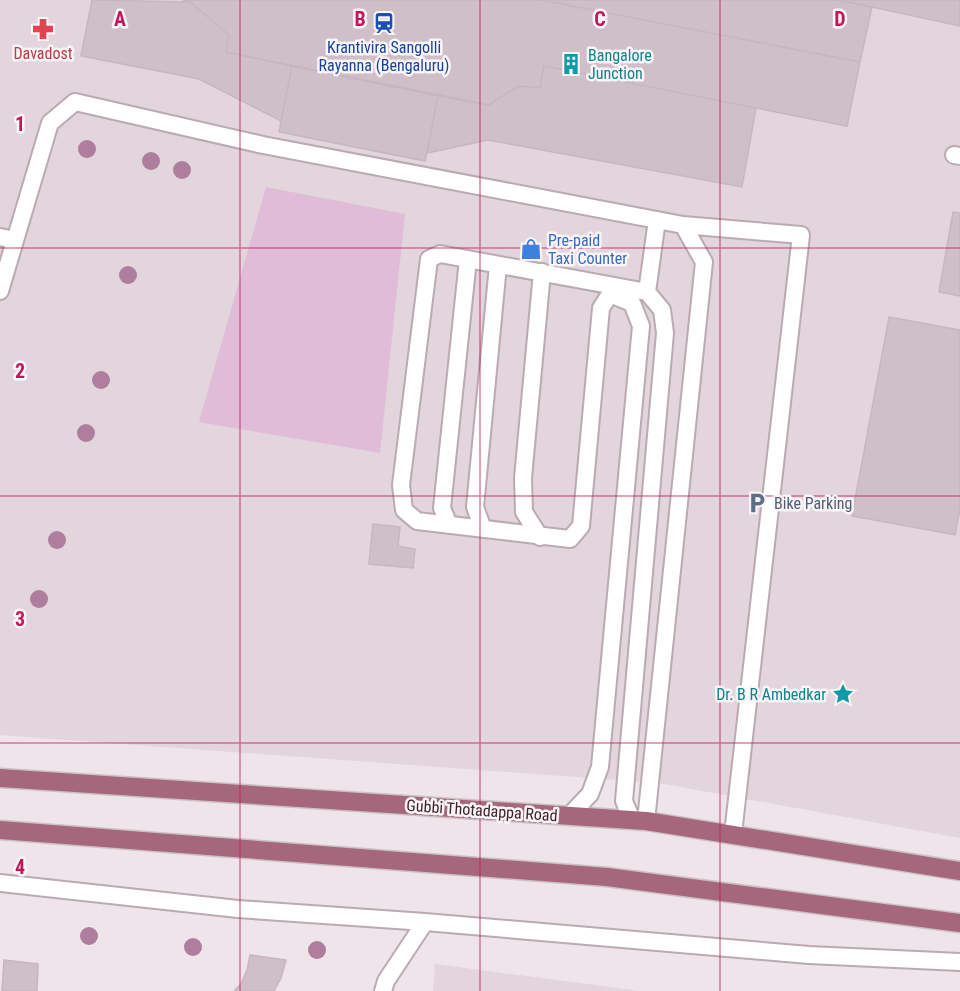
<svg xmlns="http://www.w3.org/2000/svg" width="960" height="991" viewBox="0 0 960 991" font-family="'Roboto Condensed',sans-serif">
  <style>
    .built { fill: #e2d5db }
    .green { fill: #e0bcd9 }
    .building { fill: #cfc0c8; stroke: #c8b6bf; stroke-width: 1.5 }
    .lines { fill: none; stroke-linecap: round; stroke-linejoin: round }
    .lane-casing { stroke: #baaab1; stroke-width: 20 }
    .primary-casing { stroke: #cac1c4; stroke-width: 21 }
    .lane { stroke: #fff; stroke-width: 16 }
    .primary { stroke: #a6667b; stroke-width: 18 }
    .tree { fill: #af7d9e }
    .grid { fill: none; stroke: #c2185b; stroke-width: 1.5; stroke-opacity: 0.55 }
    .labels { text-anchor: middle; stroke-width: 5; stroke-linejoin: round; paint-order: stroke }
    .transit-label { font-size: 16px; fill: #164399; stroke: #faf5f8 }
    .health-label { font-size: 16px; fill: #be3a42; stroke: #faf5f8 }
    .culture-label { font-size: 16px; fill: #0d838f; stroke: #faf5f8; text-anchor: start }
    .shop-label { font-size: 16px; fill: #366cbe; stroke: #faf5f8; text-anchor: start }
    .service-label { font-size: 16px; fill: #4e5e75; stroke: #faf5f8; text-anchor: start }
    .street-label { font-size: 16px; fill: #41222d; stroke: #faf5f8 }
    .grid-label { font-size: 20px; text-anchor: middle; font-weight: bold; fill: #c2185b; stroke: #faf5f8; stroke-width: 5; stroke-linejoin: round; paint-order: stroke }
  </style>
  <rect width="100%" height="100%" fill="#eee4e9"/>
  <path class="built" d="M 0,0 L 960,0 L 960,838 L 659,783 L 0,735 Z
    M 435,964 L 640,991 L 433,991 Z"/>
  <path class="green" d="M 266,187 L 405,214 L 380,453 L 199,422 Z"/>
  <path class="building" d="M 92,0 L 190,2 L 229,35 L 226,52 L 292,66 L 281,121 L 199,79 L 81,56 Z
    M 183,0 L 541,0 L 860,62 L 847,126 L 544,66 L 540,88 L 518,86 L 489,105 L 226,52 L 229,35 L 190,2 Z
    M 541,0 L 837,0 L 872,7 L 860,62 Z
    M 837,0 L 960,0 L 960,26 L 872,7 Z
    M 292,66 L 438,96 L 425,161 L 279,132 Z
    M 544,66 L 756,108 L 742,187 L 488,140 L 427,153 L 438,96 L 489,105 L 518,86 L 540,88 Z
    M 953,212 L 960,213 L 960,296 L 939,292 Z
    M 889,317 L 960,330 L 960,509 L 955,535 L 852,516 Z
    M 373,524 L 400,527 L 398,546 L 415,549 L 413,568 L 369,564 Z
    M 250,955 L 286,960 L 281,978 L 274,991 L 234,991 L 241,984 L 247,970 Z
    M 4,960 L 38,964 L 37,991 L 2,991 Z"/>
  <g class="lines">
    <defs>
      <path id="lane" d="M 954,155 L 960,156
        M 683,225 L 801,235 L 733,834
        M 0,237 L 15,240
        M 0,291 L 50,123 L 75,102 L 263,145 L 683,225 L 704,262 L 646,821
        M 647,292 L 657,220
        M 449,525 L 442,508 L 468,259
        M 483,529 L 475,507 L 498,265
        M 540,537 L 524,512 L 523,478 L 542,272
        M 569,816 L 590,794 L 600,767 L 641,326 L 632,303 L 610,294 L 601,308 L 581,526 L 570,539 L 417,521 L 404,510 L 401,485 L 429,259 L 440,254 L 647,292 L 662,310 L 665,333 L 624,801 L 632,820
        M 0,883 L 238,909 L 425,922 L 809,955 L 960,962
        M 383,991 L 386,981 L 425,922"/>
      <path id="primary" d="M 0,778 L 646,821 L 960,871
        M 0,830 L 607,877 L 960,923"/>
    </defs>
    <use href="#lane" class="lane-casing"/>
    <use href="#primary" class="primary-casing"/>
    <use href="#lane" class="lane"/>
    <use href="#primary" class="primary"/>
  </g>
  <g class="tree">
    <circle cx="87" cy="149" r="9"/>
    <circle cx="151" cy="161" r="9"/>
    <circle cx="182" cy="170" r="9"/>
    <circle cx="128" cy="275" r="9"/>
    <circle cx="101" cy="380" r="9"/>
    <circle cx="86" cy="433" r="9"/>
    <circle cx="57" cy="540" r="9"/>
    <circle cx="39" cy="599" r="9"/>
    <circle cx="89" cy="936" r="9"/>
    <circle cx="193" cy="947" r="9"/>
    <circle cx="317" cy="950" r="9"/>
  </g>
  <path class="grid" d="M 240,0 L 240,991M 480,0 L 480,991M 720,0 L 720,991M 0,248 L 960,248M 0,496 L 960,496M 0,743 L 960,743"/>
  <defs>
    <symbol id="station-bare" viewBox="-9 -9 18 18"><path d="M-3-6H3Q5-6 5-4V2Q5 4 3 4L4.5 6H3L1.5 4h-3L-3 6H-4.5L-3 4Q-5 4-5 2V-4Q-5-6-3-6ZM-3.5-4v3h7v-3ZM-3.5 1v1.5H-2V1ZM2 1v1.5H3.5V1Z" fill="#1a4fb4" stroke="#faf5f8" stroke-width="2.5" paint-order="stroke"/></symbol>
    <symbol id="pharmacy-bare" viewBox="-9 -9 18 18"><path d="M-2-6h4v4h4v4h-4v4h-4v-4h-4v-4h4Z" fill="#e0444e" stroke="#faf5f8" stroke-width="2.5" paint-order="stroke"/></symbol>
    <symbol id="building-bare" viewBox="-9 -9 18 18"><path d="M-4-6H4V6H1V3H-1V6H-4ZM-2.5-4.3h1.7v1.8h-1.7ZM.8-4.3h1.7v1.8H.8ZM-2.5-1h1.7V.8h-1.7ZM.8-1h1.7V.8H.8Z" fill="#0f9aa8" stroke="#faf5f8" stroke-width="2.5" paint-order="stroke"/></symbol>
    <symbol id="shop-bare" viewBox="-9 -9 18 18"><path d="M-5-2.5h2.3a2.7 3.5 0 0 1 5.4 0H5L5.5 6h-11ZM-1.5-2.5h3a1.5 2.3 0 0 0-3 0Z" fill="#3f7fe0" stroke="#faf5f8" stroke-width="2.5" paint-order="stroke"/></symbol>
    <symbol id="parking-bare" viewBox="-9 -9 18 18"><path d="M-3.5-5.5H1a3.5 3.5 0 0 1 0 7H-1V5.5H-3.5ZM-1-3.4V-.6H.8a1.4 1.4 0 0 0 0-2.8Z" fill="#5c6f8a" stroke="#faf5f8" stroke-width="2.5" paint-order="stroke"/></symbol>
    <symbol id="sight-bare" viewBox="-9 -9 18 18"><path d="M0-6L1.8-2.2L6-1.7L2.9 1.2L3.7 5.4L0 3.3L-3.7 5.4L-2.9 1.2L-6-1.7L-1.8-2.2Z" fill="#0f9aa8" stroke="#faf5f8" stroke-width="2.5" paint-order="stroke"/></symbol>
  </defs>
  <g fill-rule="evenodd">
    <use href="#station-bare" x="369" y="8" width="30" height="30"/>
    <use href="#pharmacy-bare" x="28" y="14" width="30" height="30"/>
    <use href="#building-bare" x="556" y="49" width="30" height="30"/>
    <use href="#shop-bare" x="516" y="234" width="30" height="30"/>
    <use href="#parking-bare" x="742" y="488" width="30" height="30"/>
    <use href="#sight-bare" x="828" y="679" width="30" height="30"/>
  </g>
  <g class="labels">
    <g class="transit-label">
      <text x="384" y="53">Krantivira Sangolli<tspan x="384" dy="18">Rayanna (Bengaluru)</tspan></text>
    </g>
    <g class="health-label">
      <text x="43" y="59">Davadost</text>
    </g>
    <g class="culture-label">
      <text x="588" y="61">Bangalore<tspan x="588" dy="18">Junction</tspan></text>
      <text x="826" y="700" text-anchor="end">Dr. B R Ambedkar</text>
    </g>
    <g class="shop-label">
      <text x="548" y="246">Pre-paid<tspan x="548" dy="18">Taxi Counter</tspan></text>
    </g>
    <g class="service-label">
      <text x="774" y="509">Bike Parking</text>
    </g>
    <g class="street-label">
      <text transform="translate(482 810) rotate(4)" y="6">Gubbi Thotadappa Road</text>
    </g>
  </g>
  <g class="grid-label">
    <text x="120" y="26">A</text>
    <text x="360" y="26">B</text>
    <text x="600" y="26">C</text>
    <text x="840" y="26">D</text>
    <text x="20" y="131">1</text>
    <text x="20" y="378">2</text>
    <text x="20" y="626">3</text>
    <text x="20" y="874">4</text>
  </g>
</svg>
